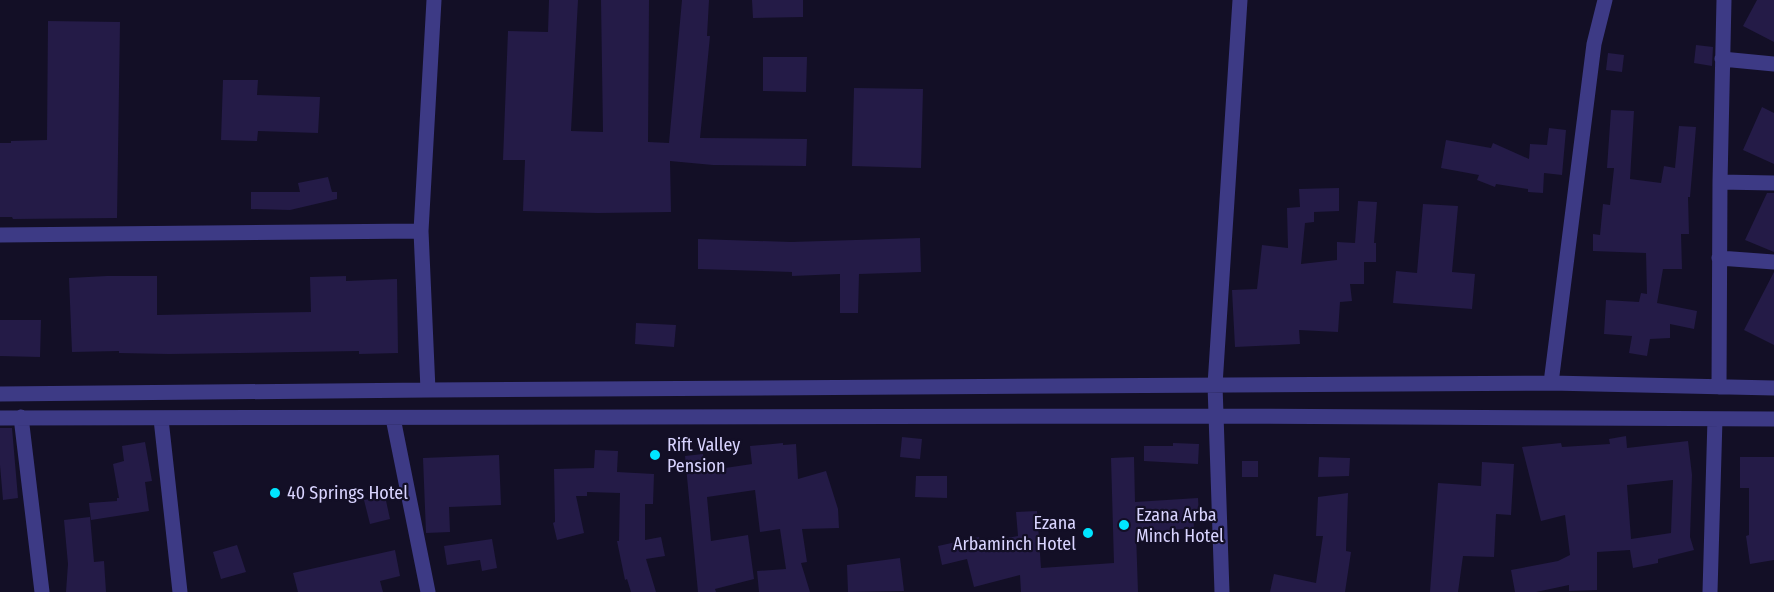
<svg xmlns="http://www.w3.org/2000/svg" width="1774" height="592" viewBox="0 0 1774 592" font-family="'Fira Sans Condensed',sans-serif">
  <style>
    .building { fill: #241b47; fill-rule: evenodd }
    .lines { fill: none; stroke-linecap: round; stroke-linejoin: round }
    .minor { stroke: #3d3a85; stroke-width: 15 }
    .poi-dot { fill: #00e5ff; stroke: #130f26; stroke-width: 2 }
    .labels { text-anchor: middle; stroke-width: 4.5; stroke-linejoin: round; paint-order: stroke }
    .poi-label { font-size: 18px; fill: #d9d4ff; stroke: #130f26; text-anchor: start }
  </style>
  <rect width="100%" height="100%" fill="#130f26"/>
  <path class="building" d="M 549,0 L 578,0 L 571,131 L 603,132 L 601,0 L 649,0 L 648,142 L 669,143 L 682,0 L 709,0 L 707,36 L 710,36 L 700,138 L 807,139 L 806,166 L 713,165 L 670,161 L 671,212 L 598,213 L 523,211 L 525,160 L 503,160 L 508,31 L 548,32 Z
    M 752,0 L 803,0 L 803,17 L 753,18 Z
    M 1757,0 L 1774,0 L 1774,42 L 1743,26 Z
    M 48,21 L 120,22 L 117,218 L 13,219 L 12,217 L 0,217 L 0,143 L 11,143 L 11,141 L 47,140 Z
    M 1696,45 L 1713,47 L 1712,66 L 1694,63 Z
    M 1608,53 L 1624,55 L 1622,72 L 1606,70 Z
    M 763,57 L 807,57 L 806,92 L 763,91 Z
    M 223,80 L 258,80 L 257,95 L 320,97 L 318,133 L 258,131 L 257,141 L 221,140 Z
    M 854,88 L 923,89 L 921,168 L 852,166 Z
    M 1762,107 L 1774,113 L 1774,164 L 1743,150 Z
    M 1611,110 L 1634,111 L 1630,179 L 1661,183 L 1664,166 L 1675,168 L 1679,126 L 1696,127 L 1690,197 L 1688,197 L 1689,234 L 1681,234 L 1682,269 L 1663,269 L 1657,303 L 1697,311 L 1694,329 L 1670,324 L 1670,338 L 1650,339 L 1647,356 L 1629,353 L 1632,336 L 1604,334 L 1606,300 L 1639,302 L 1641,293 L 1647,294 L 1646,253 L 1593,251 L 1593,234 L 1600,235 L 1603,204 L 1610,205 L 1614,168 L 1607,168 Z
    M 1549,128 L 1566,130 L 1562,175 L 1544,173 L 1543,193 L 1528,192 L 1528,189 L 1496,184 L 1495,187 L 1477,180 L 1479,175 L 1441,168 L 1446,140 L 1491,148 L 1493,143 L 1529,159 L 1530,144 L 1547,145 Z
    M 328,177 L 332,192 L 337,192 L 337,199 L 290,210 L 251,209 L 251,192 L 300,192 L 298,183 Z
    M 1339,188 L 1339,211 L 1314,212 L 1314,222 L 1305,223 L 1301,264 L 1337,260 L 1337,242 L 1355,243 L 1358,201 L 1377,202 L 1374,243 L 1376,243 L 1376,262 L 1364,262 L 1364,284 L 1350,284 L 1352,301 L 1340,302 L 1338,332 L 1299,330 L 1300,344 L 1235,347 L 1232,290 L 1257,289 L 1262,245 L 1288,248 L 1287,208 L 1300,207 L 1299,189 Z
    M 1767,193 L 1774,193 L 1774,252 L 1745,240 Z
    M 1423,204 L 1458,206 L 1452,272 L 1475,274 L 1472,309 L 1393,303 L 1396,271 L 1417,273 Z
    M 920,238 L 921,272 L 859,274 L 858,313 L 840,313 L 840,274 L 792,276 L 792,272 L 698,269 L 698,239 L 791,242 Z
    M 1774,272 L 1774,345 L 1744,330 Z
    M 107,276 L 157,276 L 157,315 L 311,312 L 310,277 L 346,276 L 346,281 L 397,279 L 398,353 L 359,354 L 359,351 L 169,354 L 119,353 L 119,351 L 72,352 L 69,278 Z
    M 0,320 L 41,320 L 40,357 L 0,356 Z
    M 636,323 L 676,325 L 674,347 L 635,344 Z
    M 0,428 L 12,428 L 18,498 L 3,500 L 0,465 Z
    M 1626,436 L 1627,448 L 1688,441 L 1692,475 L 1690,537 L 1694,550 L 1658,559 L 1658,563 L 1633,568 L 1630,550 L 1597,552 L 1597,590 L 1569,591 L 1569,585 L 1536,592 L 1515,592 L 1511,570 L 1558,561 L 1570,555 L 1565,515 L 1541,521 L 1522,447 L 1561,443 L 1562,447 L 1610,444 L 1609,439 ZM 1673,480 L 1671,533 L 1631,539 L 1627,485 Z
    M 902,437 L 922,439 L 920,459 L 900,457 Z
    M 145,442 L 152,481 L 145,482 L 149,511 L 91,520 L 89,503 L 117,501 L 117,498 L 119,498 L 113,464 L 124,461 L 122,446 Z
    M 783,443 L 783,445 L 796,444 L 798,479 L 826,471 L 838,509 L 839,528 L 802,529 L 807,562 L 801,563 L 810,592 L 759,592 L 757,571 L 786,569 L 780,529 L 760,532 L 755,490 L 707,497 L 711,541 L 748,535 L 754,579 L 715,589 L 716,592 L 698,592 L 685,456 L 703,454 L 705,471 L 752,464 L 750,446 Z
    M 1173,443 L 1199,444 L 1198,464 L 1144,461 L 1144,446 L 1173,446 Z
    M 595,450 L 618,451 L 617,472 L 654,474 L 653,504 L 645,504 L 645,540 L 661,537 L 665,556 L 646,559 L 656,592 L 631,592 L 627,579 L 625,580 L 617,541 L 619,541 L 620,493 L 587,492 L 587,496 L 576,496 L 584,533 L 557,540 L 553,523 L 555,522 L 554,469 L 594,468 Z
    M 499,455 L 501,505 L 449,507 L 450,532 L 426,533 L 423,458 Z
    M 1134,457 L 1135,502 L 1198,498 L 1199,514 L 1193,514 L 1194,528 L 1136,533 L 1138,592 L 1021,592 L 1020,575 L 974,587 L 967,559 L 942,565 L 938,546 L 979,537 L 980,543 L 1018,536 L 1016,512 L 1037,511 L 1041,568 L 1114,563 L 1111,458 Z
    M 1319,457 L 1350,458 L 1349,476 L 1318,477 Z
    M 1740,457 L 1774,457 L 1774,560 L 1750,564 L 1746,536 L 1749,535 L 1749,488 L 1740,488 Z
    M 1242,461 L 1258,461 L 1258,477 L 1242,477 Z
    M 1482,462 L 1514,464 L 1511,515 L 1496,514 L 1494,557 L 1463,556 L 1458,592 L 1430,592 L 1438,483 L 1481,486 Z
    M 916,476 L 947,476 L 947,498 L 915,497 Z
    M 1348,493 L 1346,551 L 1351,552 L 1345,592 L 1270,592 L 1274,574 L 1316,583 L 1323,536 L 1316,536 L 1318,497 Z
    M 385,496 L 390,519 L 370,524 L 364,500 Z
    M 90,517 L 94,562 L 104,561 L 106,592 L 66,592 L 68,564 L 64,520 Z
    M 492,539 L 497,568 L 482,571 L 480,560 L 447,565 L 444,546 Z
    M 237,545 L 246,572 L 221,579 L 213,552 Z
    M 395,550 L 400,576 L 380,581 L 383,592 L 298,592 L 293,573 Z
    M 900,558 L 904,591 L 848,592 L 847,565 Z"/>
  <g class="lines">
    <path class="minor" d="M 1722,59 L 1774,64
      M 1720,182 L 1774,183
      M 0,235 L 421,231
      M 1719,258 L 1774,262
      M 1551,383 L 1594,44 L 1605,0
      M 1719,387 L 1720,182 L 1724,0
      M 428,390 L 421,231 L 434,0
      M 0,394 L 428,390 L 1551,383 L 1774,388
      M 21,417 L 42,592
      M 0,418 L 1216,416 L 1774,419
      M 393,418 L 428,592
      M 161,419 L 180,592
      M 1222,592 L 1215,385 L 1240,0
      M 1710,592 L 1715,419"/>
  </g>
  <g class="poi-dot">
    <circle cx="655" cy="455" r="6"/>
    <circle cx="275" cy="493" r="6"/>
    <circle cx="1124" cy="525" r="6"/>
    <circle cx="1088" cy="533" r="6"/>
  </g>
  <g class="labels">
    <g class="poi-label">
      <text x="667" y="451">Rift Valley<tspan x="667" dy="21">Pension</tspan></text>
      <text x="287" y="499">40 Springs Hotel</text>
      <text x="1136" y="521">Ezana Arba<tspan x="1136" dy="21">Minch Hotel</tspan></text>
      <text x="1076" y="529" text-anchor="end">Ezana<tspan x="1076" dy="21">Arbaminch Hotel</tspan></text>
    </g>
  </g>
</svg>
